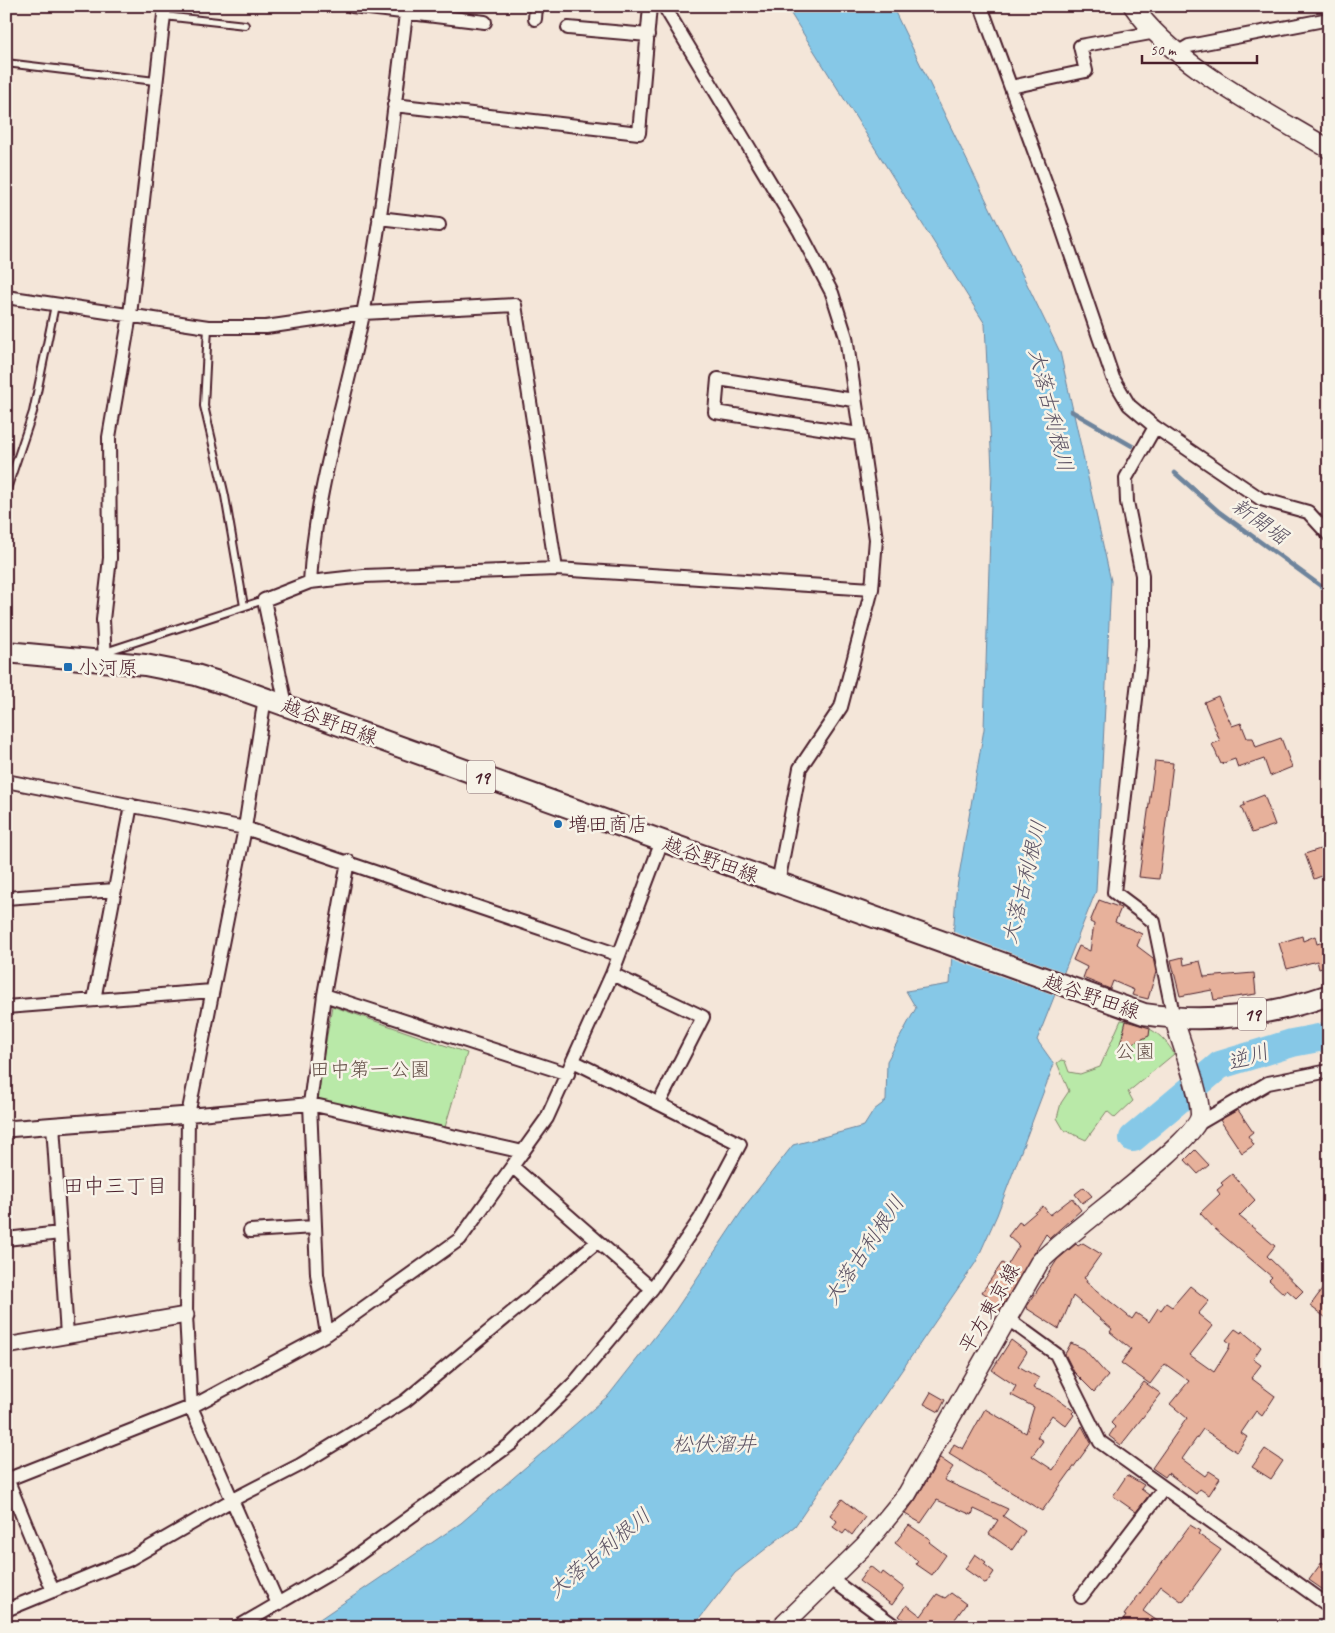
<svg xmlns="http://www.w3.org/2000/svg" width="1335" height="1633" viewBox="0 0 1335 1633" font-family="Caveat,'Klee One',sans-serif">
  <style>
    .green { fill: #b9e9a8; stroke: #82846a }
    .water { fill: #86c8e7; stroke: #6e849c }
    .pier { fill: #f4e6d9 }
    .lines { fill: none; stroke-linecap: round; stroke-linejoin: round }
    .stream { stroke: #6e849c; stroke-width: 4.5 }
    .river { stroke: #86c8e7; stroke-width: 28 }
    .building { fill: #e7b19b; stroke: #4a1f2b }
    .service-casing { stroke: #4a1f2b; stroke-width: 10 }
    .minor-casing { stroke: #4a1f2b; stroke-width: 16 }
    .tertiary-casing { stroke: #4a1f2b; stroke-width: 19 }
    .secondary-casing { stroke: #4a1f2b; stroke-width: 21 }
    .primary-casing { stroke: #4a1f2b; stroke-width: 24 }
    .service { stroke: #f7f3e8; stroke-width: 6 }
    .minor { stroke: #f7f3e8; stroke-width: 12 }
    .tertiary { stroke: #f7f3e8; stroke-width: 15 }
    .secondary { stroke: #f7f3e8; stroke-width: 18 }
    .primary { stroke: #f7f3e8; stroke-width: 20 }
    .poi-dot { fill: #1f6fb2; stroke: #f7f3e8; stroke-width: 2 }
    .labels { text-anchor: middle; stroke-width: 5; stroke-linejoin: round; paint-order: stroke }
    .shield { fill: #f7f3e8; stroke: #7e5f64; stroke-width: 1 }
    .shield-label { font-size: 19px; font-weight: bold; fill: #4a1f2b }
    .poi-label { font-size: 20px; fill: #4a1f2b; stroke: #f7f3e8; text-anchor: start }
    .street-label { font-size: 20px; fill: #4a1f2b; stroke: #f7f3e8 }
    .park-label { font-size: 20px; fill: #66524a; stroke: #f7f3e8 }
    .water-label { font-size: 21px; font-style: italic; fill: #5c5263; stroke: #f7f3e8 }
    .neighbourhood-label { font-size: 21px; fill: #4a1f2b; stroke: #f7f3e8 }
  </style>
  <rect width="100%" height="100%" fill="#f4e6d9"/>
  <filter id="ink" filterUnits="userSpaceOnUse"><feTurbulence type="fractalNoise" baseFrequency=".02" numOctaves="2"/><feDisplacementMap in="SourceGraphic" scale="10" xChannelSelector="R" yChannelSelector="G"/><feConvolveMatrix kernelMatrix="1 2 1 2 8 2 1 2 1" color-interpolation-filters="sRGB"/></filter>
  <g filter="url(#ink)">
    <path class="green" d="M 332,1006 L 467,1053 L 443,1134 L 315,1106 Z
      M 1121,1020 C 1144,1023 1163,1033 1174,1054 L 1128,1092 L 1133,1101 L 1115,1118 L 1107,1111 L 1086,1140 L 1064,1130 L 1057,1118 L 1061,1103 L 1069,1091 L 1057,1063 L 1061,1060 L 1065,1061 L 1069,1072 L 1080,1074 L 1100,1067 Z"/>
    <path class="water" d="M 786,6 L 892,6 L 1060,352 L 1111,581 L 1096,891 L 1037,1040 L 1054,1064 L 997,1215 L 976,1262 L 795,1526 L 735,1573 L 693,1627 L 308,1627 L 461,1523 L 608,1396 L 675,1311 L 748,1202 L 793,1145 L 864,1126 L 874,1110 L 886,1101 L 887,1061 L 916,1008 L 906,991 L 950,984 L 956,893 L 984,729 L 992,470 L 985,324 Z"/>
    <path class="pier" d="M 951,931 L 1067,973 L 1057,996 L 949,958 Z"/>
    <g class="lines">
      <path class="stream" d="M 1071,411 L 1132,446
        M 1175,473 L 1218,511 L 1329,592
        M 1318,1627 L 1324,1617"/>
      <path class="river" d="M 1133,1138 L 1220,1065 L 1292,1043 L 1329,1036"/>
    </g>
    <path class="building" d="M 1218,696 L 1232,726 L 1241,723 L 1247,738 L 1253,738 L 1256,747 L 1281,738 L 1292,767 L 1270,776 L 1264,759 L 1238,768 L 1235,759 L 1221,764 L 1212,744 L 1220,741 L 1204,702 Z
      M 1155,761 L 1173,763 L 1159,879 L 1139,877 Z
      M 1264,795 L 1275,825 L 1252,833 L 1241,807 L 1245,805 L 1244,803 Z
      M 1329,846 L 1329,873 L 1314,879 L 1305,854 Z
      M 1099,900 L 1121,908 L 1115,922 L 1142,934 L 1137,946 L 1153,958 L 1156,972 L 1148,999 L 1132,995 L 1134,990 L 1113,981 L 1110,989 L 1083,978 L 1087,967 L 1073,960 L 1079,946 L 1090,951 L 1094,924 L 1090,922 Z
      M 1302,936 L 1303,941 L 1315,936 L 1317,944 L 1329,940 L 1329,966 L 1319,969 L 1317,961 L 1287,969 L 1279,943 Z
      M 1183,957 L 1184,965 L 1200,961 L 1204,977 L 1254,973 L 1256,994 L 1214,1000 L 1212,990 L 1180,996 L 1171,960 Z
      M 1126,1021 L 1150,1028 L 1149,1036 L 1119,1049 Z
      M 1238,1110 L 1253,1132 L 1248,1136 L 1254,1145 L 1242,1153 L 1220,1120 Z
      M 1195,1150 L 1209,1165 L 1198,1174 L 1185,1160 Z
      M 1232,1174 L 1255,1200 L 1239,1216 L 1275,1246 L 1267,1256 L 1303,1291 L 1296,1298 L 1287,1290 L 1284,1294 L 1269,1280 L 1272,1277 L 1215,1229 L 1200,1213 L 1220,1194 L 1217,1190 L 1223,1185 L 1221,1183 Z
      M 1084,1187 L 1092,1196 L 1082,1203 L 1075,1194 Z
      M 1072,1198 L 1081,1210 L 1050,1238 L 1046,1234 L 998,1313 L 984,1302 L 988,1296 L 982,1292 L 1002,1263 L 1007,1266 L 1019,1246 L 1008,1236 L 1019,1222 L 1022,1224 L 1043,1206 L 1050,1215 Z
      M 1083,1243 L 1101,1254 L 1084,1278 L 1087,1280 L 1086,1282 L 1132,1319 L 1136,1313 L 1149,1322 L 1158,1308 L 1161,1310 L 1166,1303 L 1172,1307 L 1190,1286 L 1209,1301 L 1198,1314 L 1213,1326 L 1190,1355 L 1214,1372 L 1229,1348 L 1230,1343 L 1226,1340 L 1235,1329 L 1241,1333 L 1242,1331 L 1261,1347 L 1253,1359 L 1261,1365 L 1251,1378 L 1275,1396 L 1262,1416 L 1256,1411 L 1241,1433 L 1247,1437 L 1237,1452 L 1203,1429 L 1182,1459 L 1205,1476 L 1209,1471 L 1220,1478 L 1209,1495 L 1200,1489 L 1196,1494 L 1168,1473 L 1165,1477 L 1152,1468 L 1187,1418 L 1170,1404 L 1189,1381 L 1165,1364 L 1150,1384 L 1121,1363 L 1131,1349 L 1110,1332 L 1112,1329 L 1073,1296 L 1059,1329 L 1026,1308 L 1057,1260 L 1076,1244 L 1078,1246 Z
      M 1329,1280 L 1329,1320 L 1310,1306 Z
      M 1011,1340 L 1027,1352 L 1018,1366 L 1039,1378 L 1033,1388 L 1050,1394 L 1074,1411 L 1072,1413 L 1074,1415 L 1066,1426 L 1052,1415 L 1037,1437 L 1043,1441 L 1032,1456 L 1053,1470 L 1082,1426 L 1091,1443 L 1042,1511 L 949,1454 L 954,1444 L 963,1449 L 985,1409 L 1026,1433 L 1034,1407 L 1011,1395 L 1016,1386 L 992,1370 Z
      M 1071,1343 L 1084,1349 L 1108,1376 L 1094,1392 L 1074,1372 L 1065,1354 Z
      M 1144,1382 L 1161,1394 L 1121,1445 L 1109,1436 L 1115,1427 L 1111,1423 Z
      M 931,1392 L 945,1400 L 939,1412 L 924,1404 Z
      M 1265,1449 L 1283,1461 L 1271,1479 L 1252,1467 Z
      M 940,1458 L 953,1467 L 944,1480 L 1008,1509 L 1003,1516 L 1025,1531 L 1012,1550 L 989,1534 L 998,1520 L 974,1509 L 972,1515 L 937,1500 L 921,1523 L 905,1514 L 916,1499 Z
      M 1127,1475 L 1144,1485 L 1141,1489 L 1149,1495 L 1136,1512 L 1113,1496 Z
      M 842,1499 L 865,1517 L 852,1535 L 846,1530 L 843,1534 L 833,1527 L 837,1521 L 830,1515 Z
      M 909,1525 L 931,1540 L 929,1542 L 946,1555 L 932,1575 L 916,1564 L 918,1561 L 895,1543 Z
      M 1190,1525 L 1200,1531 L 1198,1534 L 1221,1550 L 1184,1600 L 1181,1601 L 1161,1586 L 1143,1611 L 1166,1627 L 1118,1627 L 1126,1616 L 1124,1615 Z
      M 975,1554 L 986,1562 L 984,1564 L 994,1572 L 986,1584 L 965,1569 Z
      M 1322,1562 L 1329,1567 L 1329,1594 L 1309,1580 Z
      M 870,1566 L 881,1575 L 883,1572 L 904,1588 L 892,1605 L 859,1581 Z
      M 951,1593 L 966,1604 L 955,1619 L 963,1627 L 912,1627 L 899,1616 L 907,1605 L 921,1616 L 937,1594 L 945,1598 Z"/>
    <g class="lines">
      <defs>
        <path id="service" d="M 164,16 L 245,25
          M 6,63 L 155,81
          M 208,327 L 204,406 L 225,496 L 244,606
          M 6,492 L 33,412 L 55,305
          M 105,652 L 264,600"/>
        <path id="minor" d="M 352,6 L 485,22
          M 664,6 L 800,232 L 832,293 L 846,337 L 876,539 L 872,589 L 841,707 L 800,768 L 778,883
          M 981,6 L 1055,208 L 1113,378 L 1129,405 L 1155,427 L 1261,499 L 1308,512 L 1329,535
          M 535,19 L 536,6
          M 568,28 L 648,35
          M 1177,53 L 1189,46 L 1329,19
          M 1011,87 L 1086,71 L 1080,46 L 1156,32
          M 394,105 L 639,133 L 650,6
          M 379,218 L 439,225
          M 6,297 L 208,327 L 266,327 L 363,313 L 515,305 L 556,569
          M 854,400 L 718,379 L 715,412 L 859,434
          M 1155,427 L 1126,478 L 1127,502 L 1142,575 L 1142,646 L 1114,892 L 1154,922 L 1174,1019
          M 310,582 C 315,491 345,403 363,314 C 383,213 394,109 407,6
          M 105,661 L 103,620 L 110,558 L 109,437 L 130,315 L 165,6
          M 265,697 L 245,828 L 188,1115 L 186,1315 L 191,1407 L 278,1604
          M 286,705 L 264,600 L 310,582 L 364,576 L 556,569 L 872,589
          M 6,781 L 245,828 L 619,955
          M 6,898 L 115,890
          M 612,974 L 703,1017 L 659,1103
          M 324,995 L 568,1074
          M 94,1000 L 131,805
          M 6,1007 L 212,991
          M 188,1115 L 310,1104 L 523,1152
          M 1198,1124 L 1268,1083 L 1329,1071
          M 53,1125 L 67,1335
          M 513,1167 L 652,1289
          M 250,1231 L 314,1227
          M 6,1239 L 60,1233
          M 1008,1319 L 1056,1354 L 1100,1442 L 1329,1606
          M 327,1334 L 317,1274 L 310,1104 L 324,995 L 348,861
          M 6,1476 L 53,1591
          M 6,1480 L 191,1407 L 327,1334 L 460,1239 L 547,1118 L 612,974 L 662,841
          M 831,1579 L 896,1627
          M 1081,1597 L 1164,1488
          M 6,1610 L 128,1560 L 232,1500 L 300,1465 L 405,1401 L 597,1242
          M 238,1627 L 344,1565 L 511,1444 L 574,1383 L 652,1289 L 700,1219 L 740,1144 L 573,1061
          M 1327,1627 L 1329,1625"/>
        <path id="tertiary" d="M 6,1129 L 188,1115
          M 6,1346 L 186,1315"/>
        <path id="secondary" d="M 1133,6 C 1173,65 1268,112 1329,149
          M 781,1627 L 865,1545 L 907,1494 L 1039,1263 C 1064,1234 1201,1140 1200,1114 C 1200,1091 1181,1043 1174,1019"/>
        <path id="primary" d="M 6,652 L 145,665 L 196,675 L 231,686 L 1144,1014 C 1207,1024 1269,1016 1329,995"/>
      </defs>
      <use href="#service" class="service-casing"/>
      <use href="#minor" class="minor-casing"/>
      <use href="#tertiary" class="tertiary-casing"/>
      <use href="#secondary" class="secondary-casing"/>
      <use href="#primary" class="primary-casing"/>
      <use href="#service" class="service"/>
      <use href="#minor" class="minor"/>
      <use href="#tertiary" class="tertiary"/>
      <use href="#secondary" class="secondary"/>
      <use href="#primary" class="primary"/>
    </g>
  </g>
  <g class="poi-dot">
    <rect x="63" y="662" width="10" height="10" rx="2.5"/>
    <circle cx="558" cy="824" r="5"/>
  </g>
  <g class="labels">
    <g class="shield">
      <rect x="467" y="760.5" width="28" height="33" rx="4"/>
      <rect x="1238" y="997.5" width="28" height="33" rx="4"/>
    </g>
    <g class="shield-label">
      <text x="481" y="784">19</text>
      <text x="1252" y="1021">19</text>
    </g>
    <g class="poi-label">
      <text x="78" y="674">小河原</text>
      <text x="568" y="831">増田商店</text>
    </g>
    <g class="street-label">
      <text transform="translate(330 721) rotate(20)" y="7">越谷野田線</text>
      <text transform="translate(711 859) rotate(20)" y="7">越谷野田線</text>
      <text transform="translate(1092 996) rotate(19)" y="7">越谷野田線</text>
      <text transform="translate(989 1308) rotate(-60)" y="7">平方東京線</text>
    </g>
    <g class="park-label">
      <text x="1135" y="1058">公園</text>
      <text x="370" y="1076">田中第一公園</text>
    </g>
    <g class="water-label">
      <text transform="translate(1051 410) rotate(76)" y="7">大落古利根川</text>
      <text transform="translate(1260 521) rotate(36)" y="7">新開堀</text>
      <text transform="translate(1024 882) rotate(-76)" y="7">大落古利根川</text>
      <text transform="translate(1248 1057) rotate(-18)" y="7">逆川</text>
      <text transform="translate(864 1250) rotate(-56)" y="7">大落古利根川</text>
      <text x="714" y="1451">松伏溜井</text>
      <text transform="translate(599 1553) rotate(-40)" y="7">大落古利根川</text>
    </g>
    <g class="neighbourhood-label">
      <text x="115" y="1193">田中三丁目</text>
    </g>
  </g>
  <rect width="1335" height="1633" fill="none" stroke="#f7f3e8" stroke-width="25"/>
  <rect x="12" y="12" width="1310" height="1608" fill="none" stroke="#4a1f2b" stroke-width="2" filter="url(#ink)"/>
  <path d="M1142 55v8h115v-8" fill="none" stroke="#4a1f2b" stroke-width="2.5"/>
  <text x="1150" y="55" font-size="15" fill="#4a1f2b" stroke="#f7f3e8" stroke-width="4" paint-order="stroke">50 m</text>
</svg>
